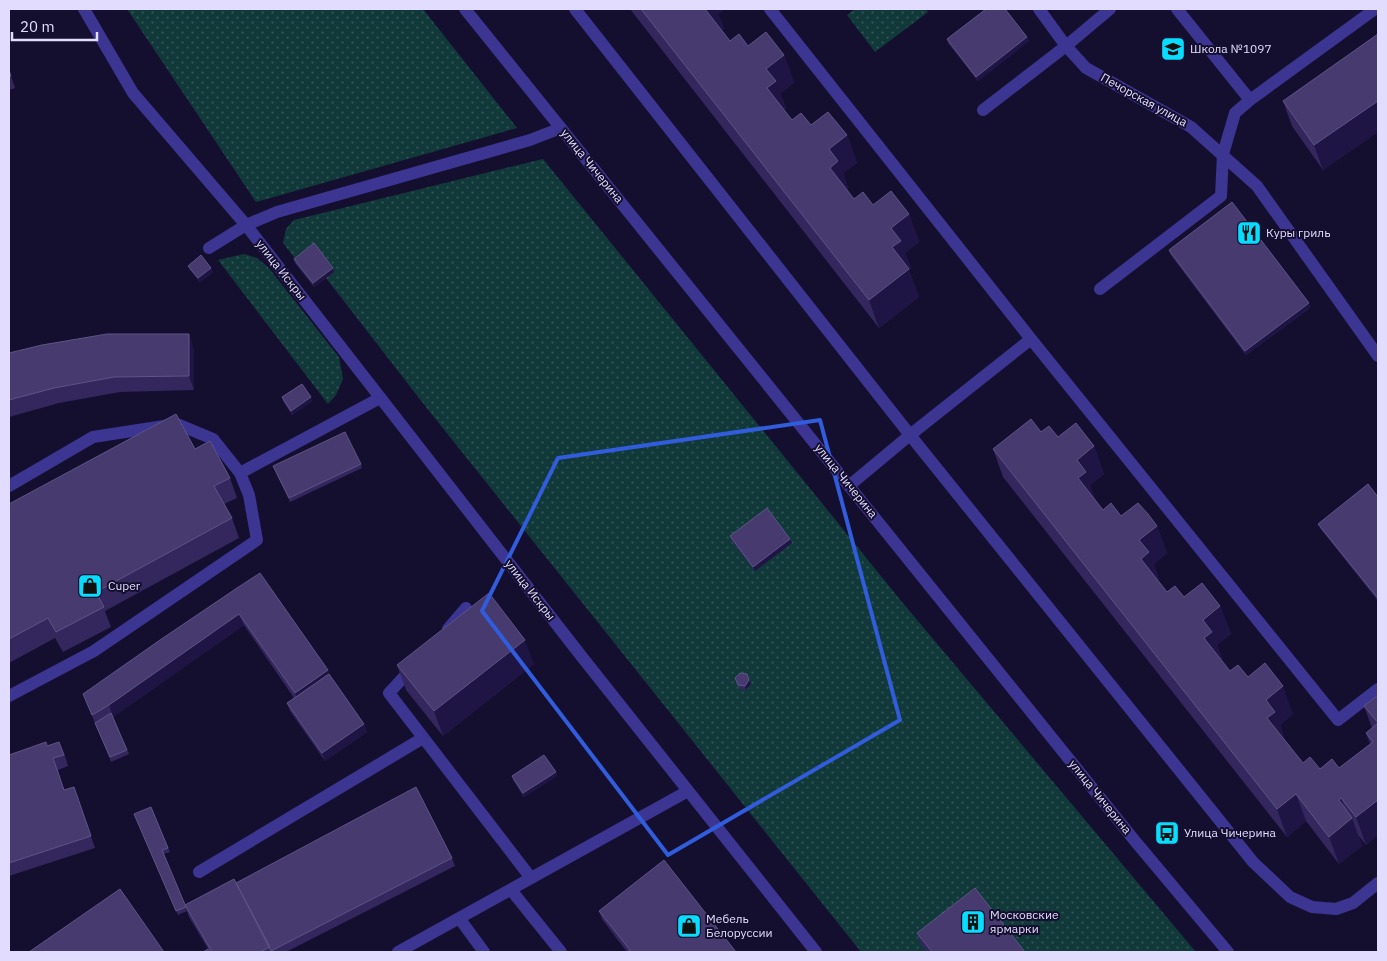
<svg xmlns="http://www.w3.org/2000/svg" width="1387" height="961" viewBox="0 0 1387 961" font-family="'IBM Plex Sans',sans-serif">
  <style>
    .green { fill: url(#green-dots) }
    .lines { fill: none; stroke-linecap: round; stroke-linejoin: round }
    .service { stroke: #3c3592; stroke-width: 12 }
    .minor { stroke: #3c3592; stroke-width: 12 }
    .wall { fill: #33275e }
    .shaded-wall { fill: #1f1544 }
    .building { fill: #463a6f; stroke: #5e5486 }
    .marked { fill: none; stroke: #315cdc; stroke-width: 4; stroke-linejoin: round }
    .labels { text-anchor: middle; stroke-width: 4; stroke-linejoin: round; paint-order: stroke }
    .poi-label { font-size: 12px; fill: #e2dcff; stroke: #150f2f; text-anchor: start }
    .street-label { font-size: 12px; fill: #e2dcff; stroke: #150f2f }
  </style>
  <defs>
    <pattern id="green-dots" width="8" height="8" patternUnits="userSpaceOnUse" patternTransform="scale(1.25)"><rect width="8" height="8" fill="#113939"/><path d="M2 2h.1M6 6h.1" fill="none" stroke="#335557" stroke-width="1.8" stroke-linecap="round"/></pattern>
  </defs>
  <rect width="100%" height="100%" fill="#150f2f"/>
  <path class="green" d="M 127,9 L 423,9 L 517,128 L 256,202 Z
    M 855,9 L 926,9 L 928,12 L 875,52 L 847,15 Z
    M 543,159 L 902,602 L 1196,952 L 861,952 L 422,402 L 326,278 L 334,272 L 297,261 L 283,243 L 286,229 L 294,220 Z
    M 244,254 L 257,258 L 268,267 L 339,357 L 343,379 L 336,395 L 328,404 L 218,260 Z"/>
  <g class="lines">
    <path class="service" d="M 575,9 L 910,435 L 1253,862 L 1290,897 L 1312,907 L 1336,909 L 1353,903 L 1378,883
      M 770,9 L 1031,339 L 1338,720 L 1378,689
      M 1177,9 L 1250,100
      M 983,110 L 1066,46 L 1110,9
      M 209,248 L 246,225
      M 1100,289 L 1221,196 L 1223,154 L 1235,113 L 1250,100 L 1375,9
      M 850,485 L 910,435 L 1031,339
      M 9,486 L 93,437 L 177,424 L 213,439 L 240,473
      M 448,629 L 466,608
      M 414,666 L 389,693 L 531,878
      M 9,696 L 94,651 L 257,540 L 249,495 L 240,473 L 380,398
      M 199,872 L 423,738
      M 511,890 L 561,952
      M 459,918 L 484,952
      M 398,952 L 688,791"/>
    <path class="minor" d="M 84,9 L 133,93 L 246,225
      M 465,9 L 1135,841 L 1228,952
      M 1039,9 L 1066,46 L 1086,68 L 1191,127 L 1257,186 L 1378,356
      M 561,128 L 530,140 L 277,212 L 246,225 L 582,657 L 816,952"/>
  </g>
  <path class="wall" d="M 630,9 L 725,9 L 718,14 L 724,29 L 722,30 L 730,41 L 784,55 L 794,83 L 780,93 L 786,108 L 784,110 L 792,120 L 847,135 L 857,163 L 843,173 L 848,188 L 847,190 L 854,199 L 873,205 L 909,214 L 919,242 L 905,253 L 911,268 L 909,270 L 919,297 L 879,328 Z
    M 1378,34 L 1378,132 L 1323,170 L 1292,126 L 1283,101 Z
    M 1027,37 L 1029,41 L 978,81 L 948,43 L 947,39 Z
    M 9,70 L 15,88 L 9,90 Z
    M 1169,250 L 1309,303 L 1310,308 L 1246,355 L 1170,254 Z
    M 294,259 L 333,268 L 334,272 L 314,287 L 295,263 Z
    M 188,266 L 213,272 L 200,282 L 190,270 Z
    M 194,349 L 194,390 L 120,392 L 59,403 L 9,417 L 9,353 Z
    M 282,397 L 312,401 L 292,415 L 283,401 Z
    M 1041,432 L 1094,446 L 1104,474 L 1090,485 L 1095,500 L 1103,510 L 1121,516 L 1157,526 L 1167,553 L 1154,564 L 1159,580 L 1158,581 L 1167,592 L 1220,606 L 1231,634 L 1217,645 L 1222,659 L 1221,660 L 1230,671 L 1248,677 L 1293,714 L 1280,725 L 1285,740 L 1303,763 L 1320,769 L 1339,768 L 1370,744 L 1366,733 L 1372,728 L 1364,706 L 1378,695 L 1378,835 L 1366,845 L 1358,835 L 1362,846 L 1339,864 L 1306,821 L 1287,837 L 1003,477 L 993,449 Z
    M 195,449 L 230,478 L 237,498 L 224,504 L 232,518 L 239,538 L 105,611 L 111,627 L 63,652 L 55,638 L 9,663 L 9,504 Z
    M 361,464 L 362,468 L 290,502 L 273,466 Z
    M 1378,497 L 1378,601 L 1320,528 L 1318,524 Z
    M 730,536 L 792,543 L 755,571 L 731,540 Z
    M 237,588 L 328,670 L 329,674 L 364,724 L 367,732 L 325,761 L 290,711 L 287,703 L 294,698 L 244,625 L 113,717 L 129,754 L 111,762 L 83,694 Z
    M 534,664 L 443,736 L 406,690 L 397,665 Z
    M 735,678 L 751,684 L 746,690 L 740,689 Z
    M 47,746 L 64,753 L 68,766 L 58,770 L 64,790 L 74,787 L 95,848 L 9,876 L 9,755 Z
    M 556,772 L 557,776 L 524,797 L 513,780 L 512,776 Z
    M 151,807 L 170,852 L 163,854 L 187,911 L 178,915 L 134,814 Z
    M 452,858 L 455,866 L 286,952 L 210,952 L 189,917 L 185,905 L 236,883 Z
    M 599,911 L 736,952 L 627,952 L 602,919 Z
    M 917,933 L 1025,952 L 927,952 L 921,945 Z"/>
  <path class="shaded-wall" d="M 705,9 L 725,9 L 718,14 L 724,29 L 715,36 Z
    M 1027,37 L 1029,41 L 978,81 L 976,77 Z
    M 784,55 L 794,83 L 780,93 L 786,108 L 777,115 L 767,88 L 766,69 Z
    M 1378,101 L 1378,132 L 1323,170 L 1314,145 Z
    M 847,135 L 857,163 L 843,173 L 848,188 L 840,195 L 830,168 L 829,149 Z
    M 909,214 L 919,242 L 905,253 L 911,268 L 909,270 L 919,297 L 879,328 L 869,300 L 892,247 L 891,228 Z
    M 211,268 L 213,272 L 200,282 L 198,278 Z
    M 333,268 L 334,272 L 314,287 L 313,283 Z
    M 1309,303 L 1310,308 L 1246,355 L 1245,351 Z
    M 189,334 L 194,349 L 194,390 L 189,376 Z
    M 311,397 L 312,401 L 292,415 L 291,411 Z
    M 1094,446 L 1104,474 L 1090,485 L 1096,500 L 1088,506 L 1078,478 L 1077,460 Z
    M 1157,526 L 1167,553 L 1154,564 L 1159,580 L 1151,586 L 1141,559 L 1139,540 Z
    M 790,539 L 792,543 L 755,571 L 753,567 Z
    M 1220,606 L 1231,634 L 1217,645 L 1222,659 L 1214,665 L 1204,638 L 1203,620 Z
    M 239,614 L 244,625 L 113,717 L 109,705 Z
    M 525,640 L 534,664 L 443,736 L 434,711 Z
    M 328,670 L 332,682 L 299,704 L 295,693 Z
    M 749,680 L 751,684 L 746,690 L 745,686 Z
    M 1283,686 L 1293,714 L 1280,725 L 1285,740 L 1277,746 L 1267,718 L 1266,700 Z
    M 364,724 L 367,732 L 325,761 L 322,753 Z
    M 556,772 L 557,776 L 524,797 L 523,793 Z
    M 1296,794 L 1306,821 L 1287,837 L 1277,809 Z
    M 1341,798 L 1349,821 L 1352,818 L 1362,846 L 1339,864 L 1329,837 L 1339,800 Z
    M 1378,800 L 1378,835 L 1366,845 L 1356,817 Z"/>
  <path class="building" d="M 641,9 L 705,9 L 730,41 L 739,34 L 748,46 L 766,32 L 784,55 L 766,69 L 776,81 L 767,88 L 792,120 L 801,113 L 811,125 L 828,112 L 847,135 L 829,149 L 838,161 L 830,168 L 854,199 L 863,192 L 873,205 L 891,191 L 909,214 L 891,228 L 901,241 L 892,247 L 909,269 L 869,300 Z
    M 986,9 L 1005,9 L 1027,37 L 976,77 L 947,39 Z
    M 1378,34 L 1378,101 L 1314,145 L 1283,101 Z
    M 9,70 L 11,76 L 9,77 Z
    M 1232,202 L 1309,303 L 1245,351 L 1169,250 Z
    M 314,243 L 333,268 L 313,283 L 294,259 Z
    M 201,255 L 211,268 L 198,278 L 188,266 Z
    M 107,334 L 189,334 L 189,376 L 114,377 L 54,388 L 9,400 L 9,353 L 42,345 Z
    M 302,384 L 311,397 L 291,411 L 282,397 Z
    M 176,414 L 195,449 L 210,441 L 230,478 L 214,486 L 232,518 L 96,592 L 104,607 L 56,632 L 48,618 L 9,639 L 9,504 Z
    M 1031,419 L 1041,432 L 1049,426 L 1058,437 L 1076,423 L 1094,446 L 1077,460 L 1086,472 L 1078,478 L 1103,510 L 1111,503 L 1121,516 L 1138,503 L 1148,514 L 1157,526 L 1139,540 L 1149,552 L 1141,559 L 1167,592 L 1175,586 L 1184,597 L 1202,583 L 1220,606 L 1203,620 L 1212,632 L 1204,638 L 1230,671 L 1238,665 L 1248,677 L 1265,663 L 1283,686 L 1266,700 L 1275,712 L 1267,718 L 1303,763 L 1310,757 L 1320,769 L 1332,759 L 1339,768 L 1373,742 L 1366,733 L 1378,723 L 1364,706 L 1378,695 L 1378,800 L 1356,817 L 1341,798 L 1339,800 L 1352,818 L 1329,837 L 1296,794 L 1277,809 L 993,449 Z
    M 345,432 L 361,464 L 289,498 L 273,466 Z
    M 1368,484 L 1378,497 L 1378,596 L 1377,597 L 1318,524 Z
    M 767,508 L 790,539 L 753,567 L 730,536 Z
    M 260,573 L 328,670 L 295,693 L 239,614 L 109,705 L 92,715 L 83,694 L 160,640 L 237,588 Z
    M 489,593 L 525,640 L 434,711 L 397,665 Z
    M 740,673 L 747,674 L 749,680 L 745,686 L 738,685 L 735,678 Z
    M 329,674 L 364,724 L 322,753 L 287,703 Z
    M 111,713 L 127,750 L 110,757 L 95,723 Z
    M 46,742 L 47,746 L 59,742 L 64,755 L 53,758 L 64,790 L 74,787 L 91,836 L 9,863 L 9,755 Z
    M 544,755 L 556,772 L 523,793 L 512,776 Z
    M 416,787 L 452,858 L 271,951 L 236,883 Z
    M 151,807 L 168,848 L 162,850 L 186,907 L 176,911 L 134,814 Z
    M 664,860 L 736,952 L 627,952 L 630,950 L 599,911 Z
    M 234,879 L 270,947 L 260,952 L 212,952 L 185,905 Z
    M 975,888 L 1025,952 L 932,952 L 917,933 Z
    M 120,889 L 164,952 L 29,952 Z
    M 208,949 L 210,952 L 203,952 Z"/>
  <path class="marked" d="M 820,420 L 900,720 L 668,855 L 482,611 L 558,458 Z"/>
  <defs>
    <symbol id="school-square" viewBox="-11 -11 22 22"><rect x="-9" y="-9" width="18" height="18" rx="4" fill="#08ddff" stroke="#150f2f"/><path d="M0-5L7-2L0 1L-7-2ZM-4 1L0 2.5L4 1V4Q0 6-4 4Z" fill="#111"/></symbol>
    <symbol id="restaurant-square" viewBox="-11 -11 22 22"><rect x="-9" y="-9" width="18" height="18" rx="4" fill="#08ddff" stroke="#150f2f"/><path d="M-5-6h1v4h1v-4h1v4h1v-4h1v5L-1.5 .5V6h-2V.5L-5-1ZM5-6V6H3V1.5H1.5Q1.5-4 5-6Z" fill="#111"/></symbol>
    <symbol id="shop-square" viewBox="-11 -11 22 22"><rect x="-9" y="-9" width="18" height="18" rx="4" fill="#08ddff" stroke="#150f2f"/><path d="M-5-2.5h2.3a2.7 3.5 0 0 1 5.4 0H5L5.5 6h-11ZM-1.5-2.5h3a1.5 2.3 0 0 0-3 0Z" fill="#111"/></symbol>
    <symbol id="bus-square" viewBox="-11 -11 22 22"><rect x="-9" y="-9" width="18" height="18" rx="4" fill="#08ddff" stroke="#150f2f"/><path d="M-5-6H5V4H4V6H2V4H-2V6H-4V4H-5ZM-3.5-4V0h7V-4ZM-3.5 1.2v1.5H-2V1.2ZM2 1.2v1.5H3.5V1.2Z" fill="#111"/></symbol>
    <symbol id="building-square" viewBox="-11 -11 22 22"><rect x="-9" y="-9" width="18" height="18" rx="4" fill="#08ddff" stroke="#150f2f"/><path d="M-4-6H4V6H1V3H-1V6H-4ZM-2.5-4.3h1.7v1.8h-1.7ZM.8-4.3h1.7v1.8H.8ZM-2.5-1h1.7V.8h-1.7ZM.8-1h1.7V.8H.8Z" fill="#111"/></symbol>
  </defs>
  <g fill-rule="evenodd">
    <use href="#school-square" x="1159" y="35" width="28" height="28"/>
    <use href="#restaurant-square" x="1235" y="219" width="28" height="28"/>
    <use href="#shop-square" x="76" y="572" width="28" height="28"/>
    <use href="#bus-square" x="1153" y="819" width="28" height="28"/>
    <use href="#building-square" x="959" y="908" width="28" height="28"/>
    <use href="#shop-square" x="675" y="912" width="28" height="28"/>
  </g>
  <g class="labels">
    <g class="poi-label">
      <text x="1190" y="53">Школа №1097</text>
      <text x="1266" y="237">Куры гриль</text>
      <text x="108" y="590">Cuper</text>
      <text x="1184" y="837">Улица Чичерина</text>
      <text x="990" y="919">Московские<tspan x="990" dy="14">ярмарки</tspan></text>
      <text x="706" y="923">Мебель<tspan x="706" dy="14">Белоруссии</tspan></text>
    </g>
    <g class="street-label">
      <text transform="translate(1144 100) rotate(29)" y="4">Печорская улица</text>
      <text transform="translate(592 166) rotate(51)" y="4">улица Чичерина</text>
      <text transform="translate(281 270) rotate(52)" y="4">улица Искры</text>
      <text transform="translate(846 481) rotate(51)" y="4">улица Чичерина</text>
      <text transform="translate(530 590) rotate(52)" y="4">улица Искры</text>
      <text transform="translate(1100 797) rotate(51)" y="4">улица Чичерина</text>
    </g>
  </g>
  <rect width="1387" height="961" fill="none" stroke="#e2dcff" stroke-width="20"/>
  <path d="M12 32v8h85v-8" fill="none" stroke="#e2dcff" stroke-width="2.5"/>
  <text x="20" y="32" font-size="15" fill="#e2dcff" stroke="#150f2f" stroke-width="4" paint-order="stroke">20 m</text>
</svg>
